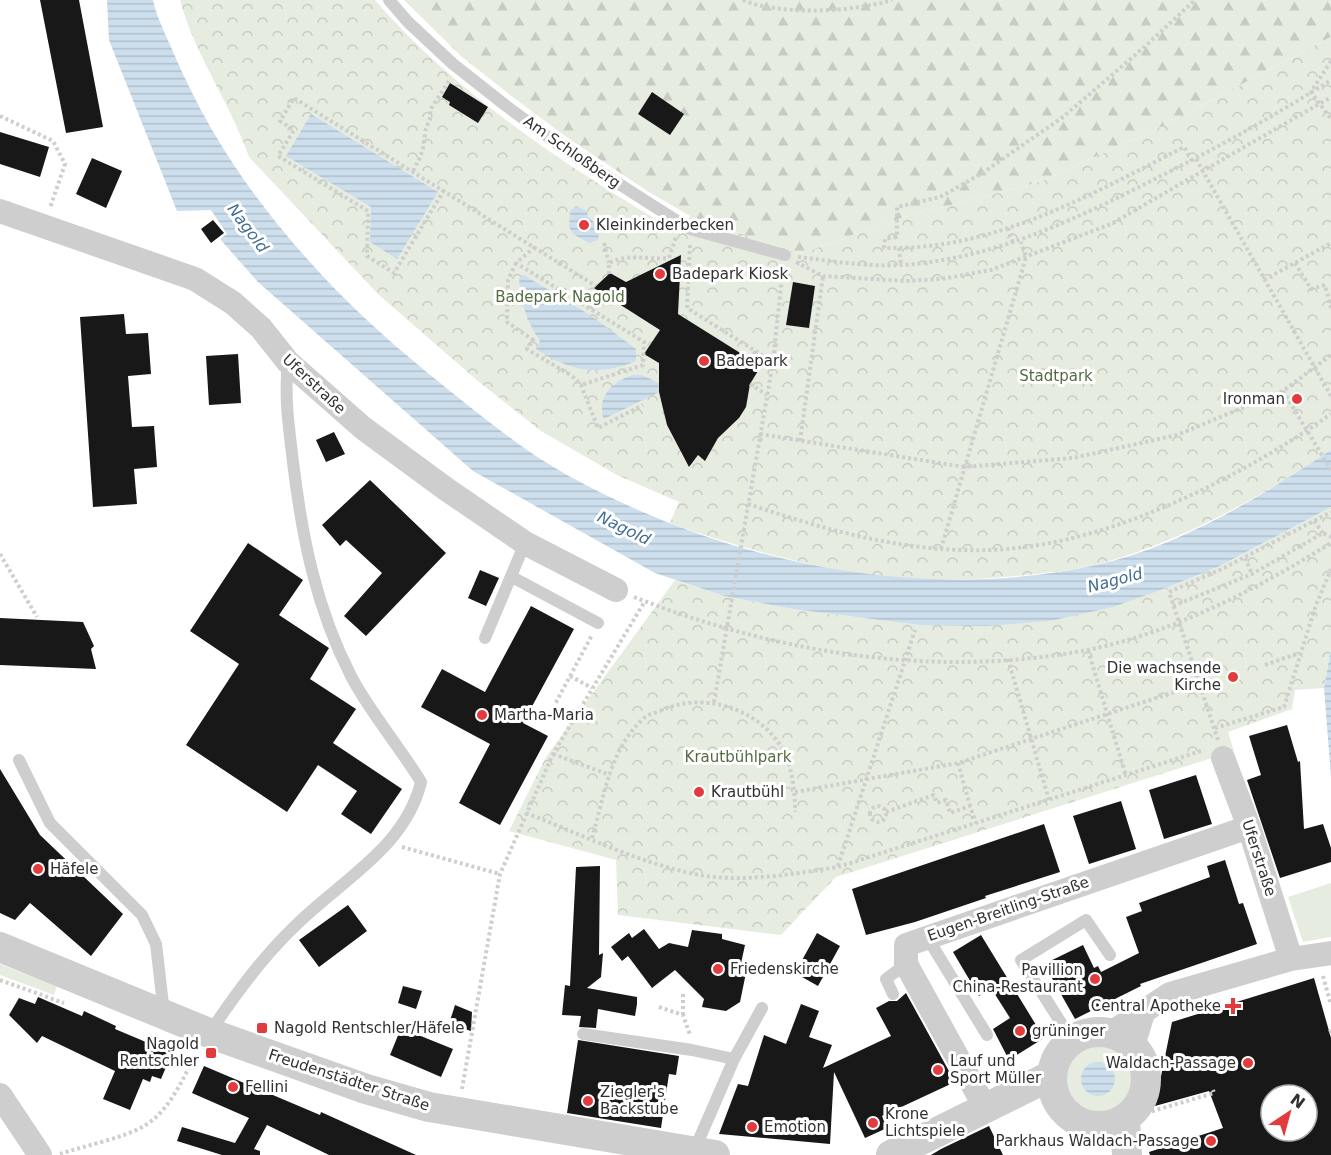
<svg xmlns="http://www.w3.org/2000/svg" width="1331" height="1155" viewBox="0 0 1331 1155" font-family="'DejaVu Sans',sans-serif">
  <defs>
    <pattern id="forest-firs" width="22" height="20" patternUnits="userSpaceOnUse" patternTransform="scale(1.5)"><rect width="22" height="20" fill="#e6ede0"/><path d="M5 1l3.5 6h-7zM16 11l3.5 6h-7z" fill="#c6ccc1"/></pattern>
    <pattern id="park-crowns" width="20" height="18" patternUnits="userSpaceOnUse" patternTransform="scale(1.5)"><rect width="20" height="18" fill="#e6ede0"/><path d="M2 6a3 3 0 1 1 6 0M12 15a3 3 0 1 1 6 0" fill="none" stroke="#c6ccc1"/></pattern>
    <pattern id="water-rules" width="6" height="5" patternUnits="userSpaceOnUse" patternTransform="scale(1.5)"><rect width="6" height="5" fill="#cddeec"/><path d="M0 2.5h6" fill="none" stroke="#b0bfcb"/></pattern>
  </defs>
  <rect width="100%" height="100%" fill="#fff"/>
  <path fill="#e6ede0" d="M1331,883v54l-28,5 -15,-45z
    M0,964l57,22 -3,9 -54,-20z
    M1065 1079a34 34 0 1 1 68 0a34 34 0 1 1-68 0Z"/>
  <path fill="url(#forest-firs)" d="M404,0h927v37l-166,88 -125,57 -139,36 -101,36 -110,-38 -41,-24 -77,-51 -58,-43 -52,-41z"/>
  <path fill="url(#park-crowns)" d="M180,0h195c84,97 196,169 306,234l9,-18 110,38 101,-36 139,-36 125,-57 166,-88v413c-72,48 -148,91 -232,114 -23,6 -48,8 -72,11 -51,5 -107,8 -159,0 -65,-10 -136,-29 -198,-52l9,-21 -62,-27 -76,-44 -62,-49 -101,-88 -129,-137c-19,-55 -54,-101 -69,-157z
    M1331,507v142l-7,39 -29,2 -3,19 -64,23 6,19 -398,126 -55,58 -163,-20 -2,-55 -107,-29 37,-74 129,-177 49,16 69,13 126,16 247,-37 54,-22z"/>
  <path fill="url(#water-rules)" d="M107,0h46c4,19 14,37 21,54 39,91 92,163 160,234 39,40 82,76 126,111 34,27 69,55 107,76 158,87 351,129 529,90 85,-19 164,-68 235,-115v57l-111,59 -54,22 -53,19 -63,14 -63,5 -68,-1 -126,-16 -69,-13 -69,-23 -182,-102 -215,-189 -38,-43 7,-5 -16,-24 -34,1 -68,-171z
    M311,114l127,78 -41,67 -27,-17 1,-35 -85,-51z
    M576,206l11,5 1,6 12,10 -2,13 -9,3 -16,-9 -4,-7 1,-16z
    M524,275l69,42 43,32v12c-39,16 -66,10 -100,-12l4,-8c-14,-20 -19,-39 -21,-63z
    M632,375h10l17,8v9l-55,27c-8,-21 8,-37 28,-44z
    M1331,649v128l-7,-89z
    M1081 1079a17 17 0 1 1 34 0a17 17 0 1 1-34 0Z"/>
  <path fill="#181818" fill-rule="evenodd" d="M40,0h39l24,127 -37,6z
    M450,83l38,24 -10,16 -29,-18 1,-3 -8,-5z
    M652,92l32,22 -14,21 -32,-21z
    M0,132l49,15 -9,30 -40,-13z
    M92,158l30,13 -16,37 -30,-14z
    M213,220l11,13 -13,10 -10,-14z
    M681,255l-3,59 83,52 -11,18 -4,23 -7,11 -21,20 -13,23 -7,-6 -9,12 -22,-42 -8,-33v-29l-15,-9 16,-24 -66,-42 16,-15 16,9z
    M793,282l22,4 -6,42 -23,-3z
    M124,314l2,20 22,-1 3,41 -23,2 4,51 22,-1 3,41 -23,2 3,35 -44,3 -13,-190z
    M238,354l3,49 -32,2 -3,-49z
    M334,432l11,22 -19,8 -10,-22z
    M370,480l76,73 -80,83 -22,-20 38,-43 -36,-33 -6,6 -18,-21z
    M248,543l55,37 -24,35 50,33 -19,31 46,30 -23,34 69,46 -31,45 -30,-20 16,-23 -39,-26 -31,47 -101,-67 53,-81 -49,-33z
    M480,570l19,8 -13,28 -18,-8z
    M531,606l43,23 -51,94 25,13 -48,89 -41,-22 31,-59 -69,-37 21,-38 43,23z
    M0,618l83,4 11,24 -3,3 5,20 -96,-4z
    M1287,725l11,37 2,-1 4,68 19,-5 8,24v14l-51,16 -33,-98 14,-5 -12,-39z
    M0,769l40,66 83,79 -32,42 -61,-53 -15,17 -15,-7z
    M1196,775l16,49 -48,15 -15,-49z
    M1121,801l15,48 -47,15 -16,-48z
    M1044,824l16,48 -75,24 1,2 -71,24 -49,13 -14,-46z
    M1225,860l14,44 4,-1 14,41 -117,40 1,2 -66,33 -31,-55 39,-19 11,23 4,-2 3,6 38,-19 -13,-36 16,-6 -3,-8 71,-26 -3,-11z
    M600,866l-1,89 4,-2 -2,24 -14,11 50,9v7l-2,12 -37,-7 -2,19 -17,-1 2,-11 -19,-1 3,-30 5,1 6,-119z
    M348,905l19,26 -48,36 -20,-27z
    M644,929l15,20 10,-6 19,4 4,-17 30,4v5l23,6 -5,23h7l-7,34 -14,9 -24,-4 2,-8 -29,-29 -23,18 -24,-32 -6,5 -11,-14 18,-14 3,5z
    M817,933l23,13 -22,40 -23,-13z
    M981,935l63,103 -35,22 -16,-31 17,-11 -19,-30 -12,8 -26,-44z
    M1314,978l17,60v117h-181l-1,-3 74,-24 -14,-37 -54,15 17,-84zM1271,1095h36v36h-36z
    M403,986l19,5 -6,18 -18,-6z
    M906,993l49,89 -73,34 5,12 -22,10 -31,-66 -4,72 -111,-10 19,-50 10,2 16,-51 22,9 15,-40 18,7 -10,26 23,8 -9,23 68,-32 -15,-28 13,-7h8z
    M38,997l44,19 2,-5 32,15 -1,3 57,24 -11,26 -9,-3 -2,6 -7,-3 -13,31 -27,-11 12,-28 -73,-35 -5,7 -28,-28 10,-17 16,6z
    M455,1005l17,7 -1,19 -22,-7z
    M401,1028l52,21 -12,28 -51,-22z
    M578,1040l101,16 -3,19 -7,-1 -8,54 -94,-15z
    M204,1066l116,49 1,-3 95,43h-87l-62,-30 -13,24 6,2v4h-38l-45,-14 5,-14 53,16 14,-25 -57,-25z
    M989,1126l14,29h-72l10,-6z"/>
  <g fill="none" stroke-linecap="round" stroke-linejoin="round">
    <path stroke="#cecece" stroke-width="4" stroke-dasharray="3 3" stroke-linecap="butt" d="M743,0c37,16 111,12 149,0
      M1331,61l-20,31 20,27
      M0,116l53,25 12,23 -15,44
      M1196,159l135,237
      M1192,161l-8,-14c-94,48 -191,104 -300,101l1,-9 12,-2v-30l43,-10 41,-23 82,-57 78,-67 54,-50
      M413,171c8,-15 11,-21 12,-38 1,-10 7,-10 5,-23l19,-29
      M444,190l-50,83 -27,-17 1,-45 -90,-55 16,-26 -14,-9 14,-23 302,188
      M1008,228l5,15
      M604,243l5,20
      M690,245l-3,63 86,54
      M535,247l-19,16 128,79 -1,23 -62,20
      M899,248l2,17
      M798,257c34,4 69,10 104,8 89,-6 168,-43 247,-83 62,-31 124,-65 182,-102
      M796,262l27,14 82,5 36,-2 50,-9 120,-46 220,-127
      M516,263l-8,17 -1,42 26,18 -6,9 45,27 9,9 17,43 45,-23
      M1295,263l16,26 14,-4 6,23
      M609,274v-11c21,-10 37,-3 60,-5l7,-21
      M1264,280l67,-37
      M591,309l10,-17
      M750,359l6,-8
      M750,384l17,11
      M1283,391l48,79
      M760,434l204,33 109,-9 104,-23 106,-44 48,-36
      M800,441l23,-165
      M748,504c84,28 169,52 258,45 109,-8 237,-73 325,-135
      M1314,521l9,12
      M941,549l85,-292 -5,-15
      M0,554l37,63
      M1245,558l7,16
      M634,597c142,56 302,82 453,53 86,-17 170,-61 244,-107
      M1173,606l79,-32 71,-41 8,4
      M1088,650l38,126
      M1008,659l41,141
      M1265,665l34,-12
      M570,676l22,12
      M714,702l59,-340 10,-94
      M553,708l39,-73
      M1215,728l69,-21 32,-102 15,-36
      M1218,740l-49,-148 53,-23 109,-57
      M553,754l57,21
      M958,763l12,43
      M795,792l163,-29 250,-82
      M870 814a8 8 0 1 1 16 0a8 8 0 1 1-16 0Z
      M886,812l48,-17 3,8 9,-3 4,13 20,-7 6,17
      M526,813c52,20 102,45 156,58 50,14 105,4 156,-4l366,-117
      M592,838c12,-41 18,-90 52,-120 5,-4 14,-6 21,-9 43,-18 99,2 120,45 8,18 10,39 10,58
      M402,847l98,27
      M838,866l77,-236
      M1323,976l8,29
      M0,980l64,23
      M683,994v21
      M659,1007l24,8 7,20
      M1329,1032l2,-1
      M462,1089l38,-215 53,-120 92,-153
      M1146,1113l68,-20 -1,-3
      M60,1154c23,-8 64,-16 84,-28 26,-15 39,-48 52,-72"/>
    <path stroke="#cecece" stroke-width="12" d="M389,0l19,22 45,42 52,41 58,43 78,50 49,31 95,26
      M512,577l86,46
      M485,638l40,-95
      M19,760l31,63 92,92 14,29 8,69
      M927,937l60,98
      M893,994l-7,-15 20,-15
      M210,1032c25,-37 51,-73 83,-104 45,-46 112,-79 128,-146 -21,-35 -52,-71 -70,-106 -35,-68 -49,-139 -58,-214 -4,-34 -9,-66 -5,-100
      M583,1034l109,16 42,9 -40,92
      M1072,1040l-51,-80 65,-40 24,35
      M734,1059l28,-51"/>
    <path stroke="#cecece" stroke-width="24" d="M0,211l195,68 38,24 28,25 27,34 75,66 83,61 79,54 91,47
      M1223,758l26,69 42,132
      M1111,1033l59,-39 121,-35 40,-6
      M1133,1046l10,-33
      M0,1095l40,60
      M986,1109l-80,-145v-19l343,-118"/>
    <path stroke="#cecece" stroke-width="30" d="M0,947l209,86 157,56 63,18 286,48
      M1052 1079a47 47 0 1 1 94 0a47 47 0 1 1-94 0Z
      M1125,1119l2,36
      M891,1155l161,-80"/>
  </g>
  <g fill="#e13b3d" stroke="#fff" stroke-width="2">
    <circle cx="584" cy="225" r="6"/>
    <circle cx="660" cy="274" r="6"/>
    <circle cx="704" cy="361" r="6"/>
    <circle cx="1297" cy="399" r="6"/>
    <circle cx="1233" cy="677" r="6"/>
    <circle cx="482" cy="715" r="6"/>
    <circle cx="699" cy="792" r="6"/>
    <circle cx="38" cy="869" r="6"/>
    <circle cx="718" cy="969" r="6"/>
    <circle cx="1095" cy="979" r="6"/>
    <path d="M1230 997h6v6h6v6h-6v6h-6v-6h-6v-6h6z"/>
    <rect x="256" y="1022" width="12" height="12" rx="3"/>
    <circle cx="1020" cy="1031" r="6"/>
    <rect x="205" y="1047" width="12" height="12" rx="3"/>
    <circle cx="1248" cy="1063" r="6"/>
    <circle cx="938" cy="1070" r="6"/>
    <circle cx="233" cy="1087" r="6"/>
    <circle cx="588" cy="1101" r="6"/>
    <circle cx="873" cy="1123" r="6"/>
    <circle cx="752" cy="1127" r="6"/>
    <circle cx="1211" cy="1141" r="6"/>
  </g>
  <g text-anchor="middle" dominant-baseline="central" stroke-width="6" stroke-linejoin="round" paint-order="stroke">
    <g font-size="15" fill="#313131" stroke="#fff">
      <text transform="translate(572 152) rotate(35)">Am Schloßberg</text>
      <text transform="translate(314 384) rotate(43)">Uferstraße</text>
      <text transform="translate(1259 858) rotate(72)">Uferstraße</text>
      <text transform="translate(1008 909) rotate(-19)">Eugen-Breitling-Straße</text>
      <text transform="translate(349 1080) rotate(18)">Freudenstädter Straße</text>
    </g>
    <g font-size="15" fill="#313131" stroke="#fff" text-anchor="start">
      <text x="596" y="225">Kleinkinderbecken</text>
      <text x="672" y="274">Badepark Kiosk</text>
      <text x="716" y="361">Badepark</text>
      <text x="1285" y="399" text-anchor="end">Ironman</text>
      <text x="1221" y="668" text-anchor="end">Die wachsende<tspan x="1221" dy="17">Kirche</tspan></text>
      <text x="494" y="715">Martha-Maria</text>
      <text x="711" y="792">Krautbühl</text>
      <text x="50" y="869">Häfele</text>
      <text x="730" y="969">Friedenskirche</text>
      <text x="1083" y="970" text-anchor="end">Pavillion<tspan x="1083" dy="17">China-Restaurant</tspan></text>
      <text x="1221" y="1006" text-anchor="end">Central Apotheke</text>
      <text x="274" y="1028">Nagold Rentschler/Häfele</text>
      <text x="1032" y="1031">grüninger</text>
      <text x="199" y="1044" text-anchor="end">Nagold<tspan x="199" dy="17">Rentschler</tspan></text>
      <text x="950" y="1061">Lauf und<tspan x="950" dy="17">Sport Müller</tspan></text>
      <text x="1236" y="1063" text-anchor="end">Waldach-Passage</text>
      <text x="245" y="1087">Fellini</text>
      <text x="600" y="1092">Ziegler's<tspan x="600" dy="17">Backstube</tspan></text>
      <text x="885" y="1114">Krone<tspan x="885" dy="17">Lichtspiele</tspan></text>
      <text x="764" y="1127">Emotion</text>
      <text x="1199" y="1141" text-anchor="end">Parkhaus Waldach-Passage</text>
    </g>
    <g font-size="15" fill="#526c3f" stroke="#fff">
      <text x="560" y="297">Badepark Nagold</text>
      <text x="1056" y="376">Stadtpark</text>
      <text x="738" y="757">Krautbühlpark</text>
    </g>
    <g font-size="16" font-style="italic" fill="#406d92" stroke="#fff">
      <text transform="translate(248 228) rotate(53)">Nagold</text>
      <text transform="translate(624 528) rotate(26)">Nagold</text>
      <text transform="translate(1115 580) rotate(-15)">Nagold</text>
    </g>
  </g>
  <g transform="translate(1289 1113) rotate(36)"><circle r="28" fill="#ffffff" stroke="#adadad" stroke-width="1.5"/>
  <path d="M0-4.5L10 22L0 15L-10 22Z" fill="#e13b3d"/>
  <text y="-9" font-size="16" font-weight="bold" text-anchor="middle" fill="#313131">N</text>
  </g>
</svg>
